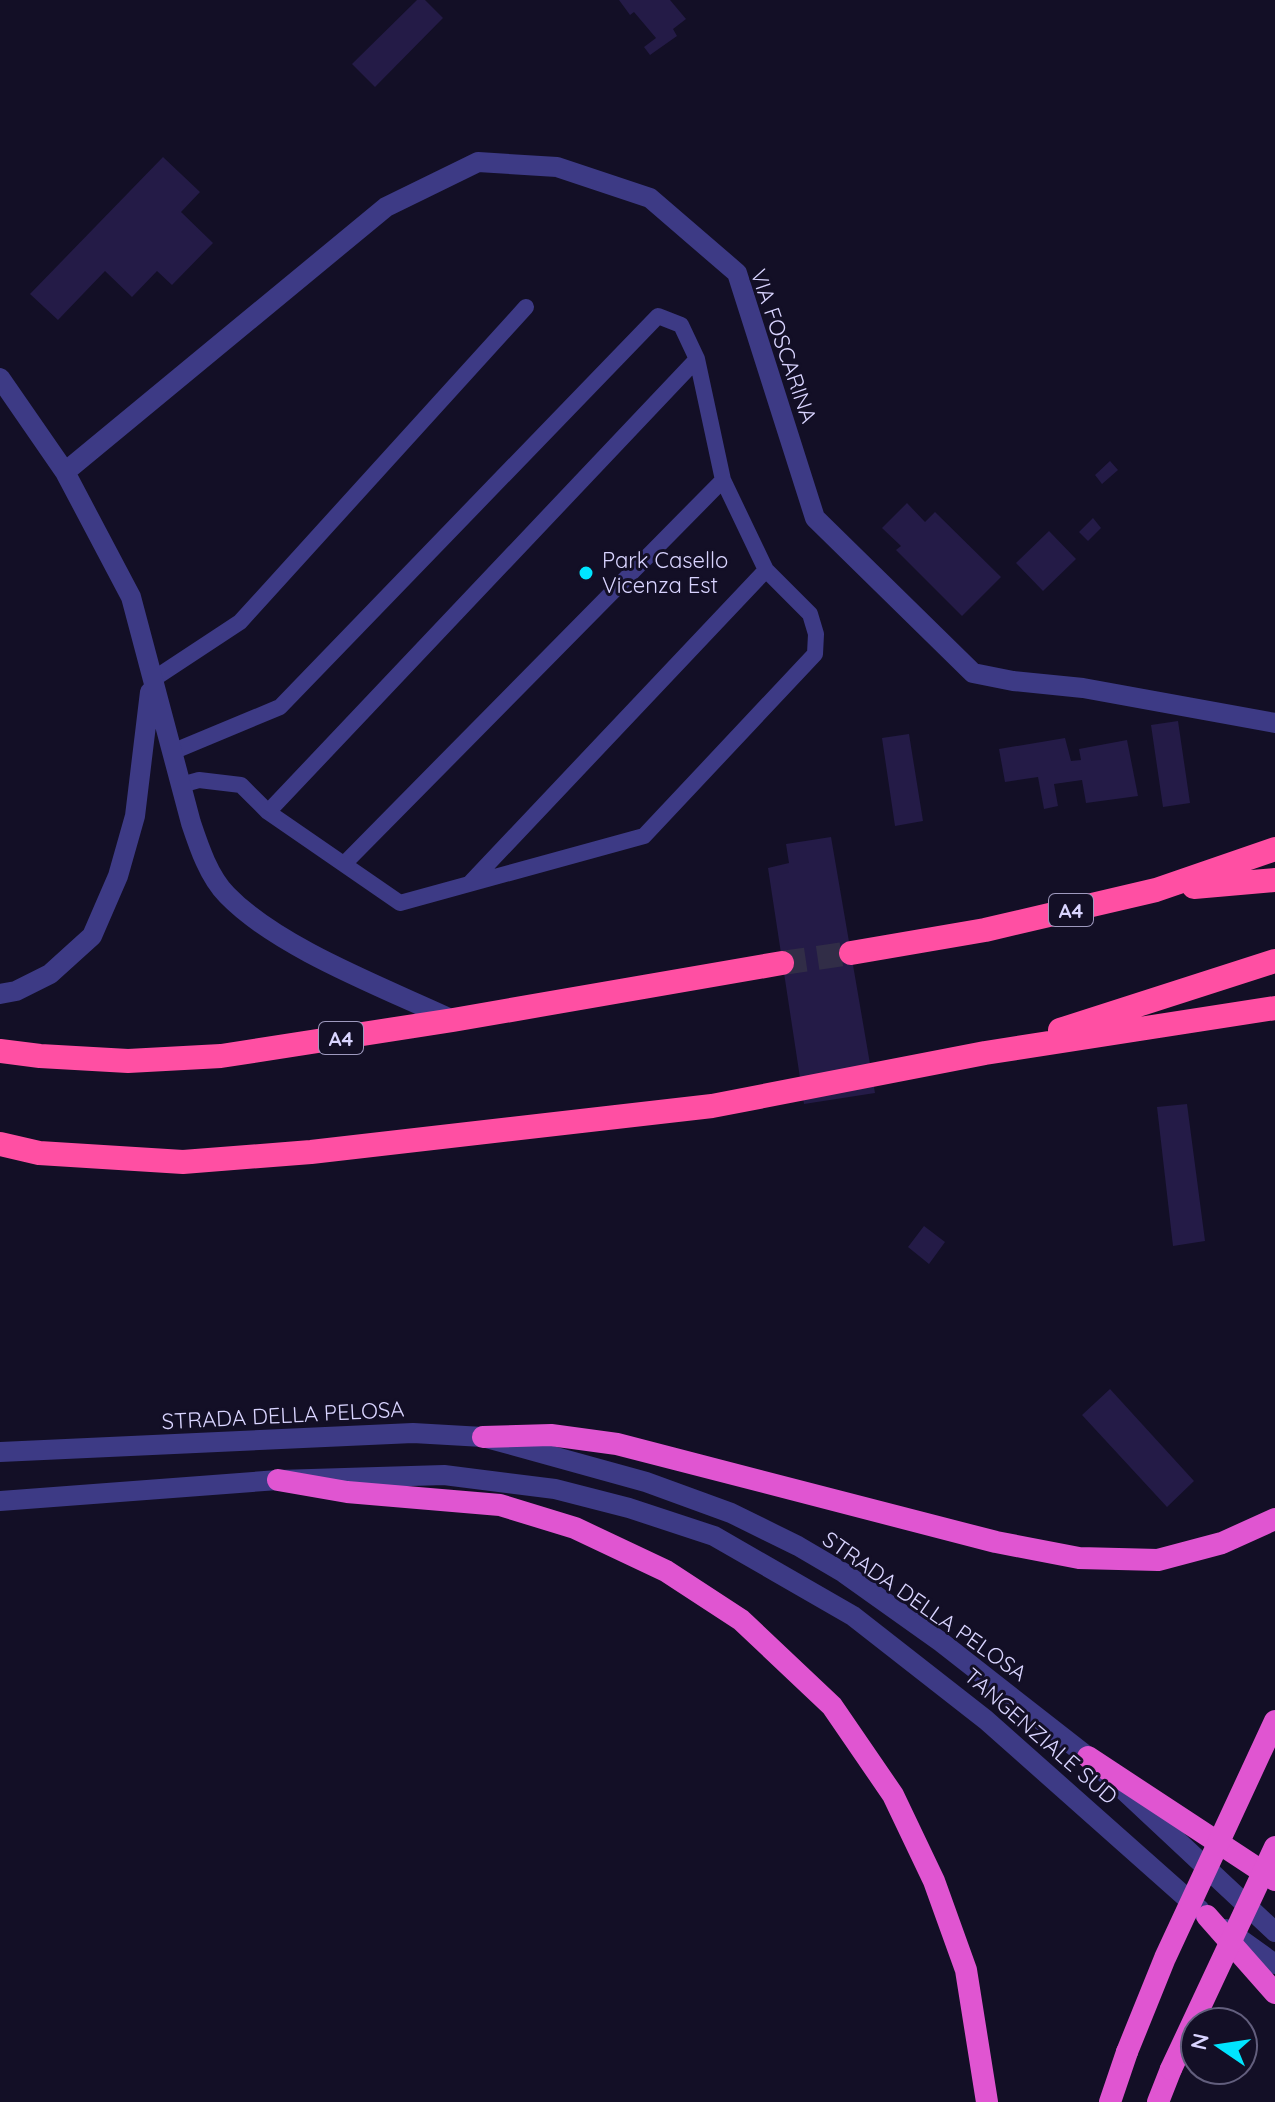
<svg xmlns="http://www.w3.org/2000/svg" width="1275" height="2102" viewBox="0 0 1275 2102" font-family="Quicksand,sans-serif">
  <rect width="100%" height="100%" fill="#130f26"/>
  <path fill="#241b47" d="M417,0h8l18,18 -68,69 -23,-23z
    M619,0h51l16,19 -13,10 4,7 -27,19 -6,-8 12,-9 -22,-26 -4,3z
    M163,157l37,35 -19,20 32,31 -41,42 -15,-14 -25,26 -27,-26 -47,49 -28,-26z
    M1110,461l8,9 -16,14 -7,-9z
    M907,503l18,19 10,-10 66,65 -39,39 -66,-66 5,-4 -19,-18z
    M1093,518l8,10 -13,13 -9,-9z
    M1049,531l27,28 -33,32 -27,-28z
    M1178,721l12,82 -27,4 -12,-82z
    M909,734l14,87 -28,5 -13,-88z
    M1065,738l6,23 10,-1 -2,-11 48,-9 11,56 -52,7 -4,-23 -28,4 4,22 -14,3 -6,-32 -33,5 -6,-33z
    M831,837l44,256 -71,11 -36,-236 21,-5 -3,-19z
    M1187,1104l18,137 -32,5 -16,-139z
    M924,1226l21,16 -16,22 -21,-17z
    M1110,1389l84,92 -27,26 -85,-92z"/>
  <g fill="none" stroke-linecap="round" stroke-linejoin="round">
    <path stroke="#312d47" stroke-width="24" stroke-dasharray="24 12" stroke-linecap="butt" d="M782,963l69,-10"/>
    <path stroke="#3d3a85" stroke-width="16" d="M152,680l88,-58 286,-315
      M172,752l108,-45 378,-391 23,9 16,34 26,121 43,90 44,44 6,20 -1,20 -171,182 -244,67 -132,-91 -27,-27 -42,-5 -18,5
      M268,812l429,-453
      M344,864l379,-384
      M470,883l296,-313"/>
    <path stroke="#3d3a85" stroke-width="20" d="M0,378l65,94 66,125 60,226c8,24 18,54 36,72 51,53 158,93 226,125
      M65,472l321,-265 92,-45 79,5 93,31 87,75 78,245 158,155 40,8 70,7 192,35
      M0,994l16,-3 34,-17 42,-38 26,-60 17,-60 15,-124"/>
    <path stroke="#3d3a85" stroke-width="20" d="M0,1452l413,-19 70,4 163,45 85,31 67,33 46,27 97,69 147,115 187,175
      M0,1501l278,-21 166,-5 111,14 74,19 85,28 139,80 133,104 214,190
      M1226,1929l49,35"/>
    <path stroke="#e055d1" stroke-width="22" d="M483,1437l68,-2 66,9 379,98 83,16 79,2 64,-17 53,-24
      M278,1480l69,12 153,13 75,23 91,43 75,49 91,86 61,89 41,86 32,89 21,132
      M1088,1757l187,123
      M1207,1916l68,77
      M1110,2102l17,-50
      M1158,2102l13,-33"/>
    <path stroke="#ff4fa3" stroke-width="24" d="M1194,887l81,-7
      M851,953l134,-23 171,-40 119,-41
      M1060,1030l215,-69
      M0,1051l40,5 88,5 93,-5 232,-36 329,-57
      M0,1144l39,9 144,9 128,-10 401,-46 273,-53 290,-45"/>
    <path stroke="#e055d1" stroke-width="22" d="M1127,2052l38,-94 110,-237
      M1171,2069l104,-222"/>
  </g>
  <circle fill="#00e5ff" stroke="#130f26" stroke-width="3" cx="586" cy="573" r="8"/>
  <g text-anchor="middle" dominant-baseline="central" stroke-width="6" stroke-linejoin="round" paint-order="stroke">
    <g fill="#130f26" stroke="#9e99be" stroke-width="2">
      <rect x="1049" y="894" width="44" height="32" rx="6"/>
      <rect x="319" y="1022" width="44" height="32" rx="6"/>
    </g>
    <g font-size="20" font-weight="bold" fill="#d9d4ff">
      <text x="1071" y="910">A4</text>
      <text x="341" y="1038">A4</text>
    </g>
    <g font-size="22" fill="#d9d4ff" stroke="#130f26">
      <text transform="translate(784 346) rotate(71)">VIA FOSCARINA</text>
      <text transform="translate(283 1415) rotate(-3)">STRADA DELLA PELOSA</text>
      <text transform="translate(925 1606) rotate(35)">STRADA DELLA PELOSA</text>
      <text transform="translate(1041 1736) rotate(41)">TANGENZIALE SUD</text>
    </g>
    <g font-size="22" fill="#d9d4ff" stroke="#130f26" text-anchor="start">
      <text x="602" y="560">Park Casello<tspan x="602" dy="25">Vicenza Est</tspan></text>
    </g>
  </g>
  <g transform="translate(1219 2046) rotate(283)"><circle r="38" fill="#130f26" stroke="#625e7d" stroke-width="2"/>
  <path d="M0-6L14 30L0 20L-14 30Z" fill="#00e5ff"/>
  <text y="-12" font-size="22" font-weight="bold" text-anchor="middle" fill="#d9d4ff">N</text>
  </g>
</svg>
